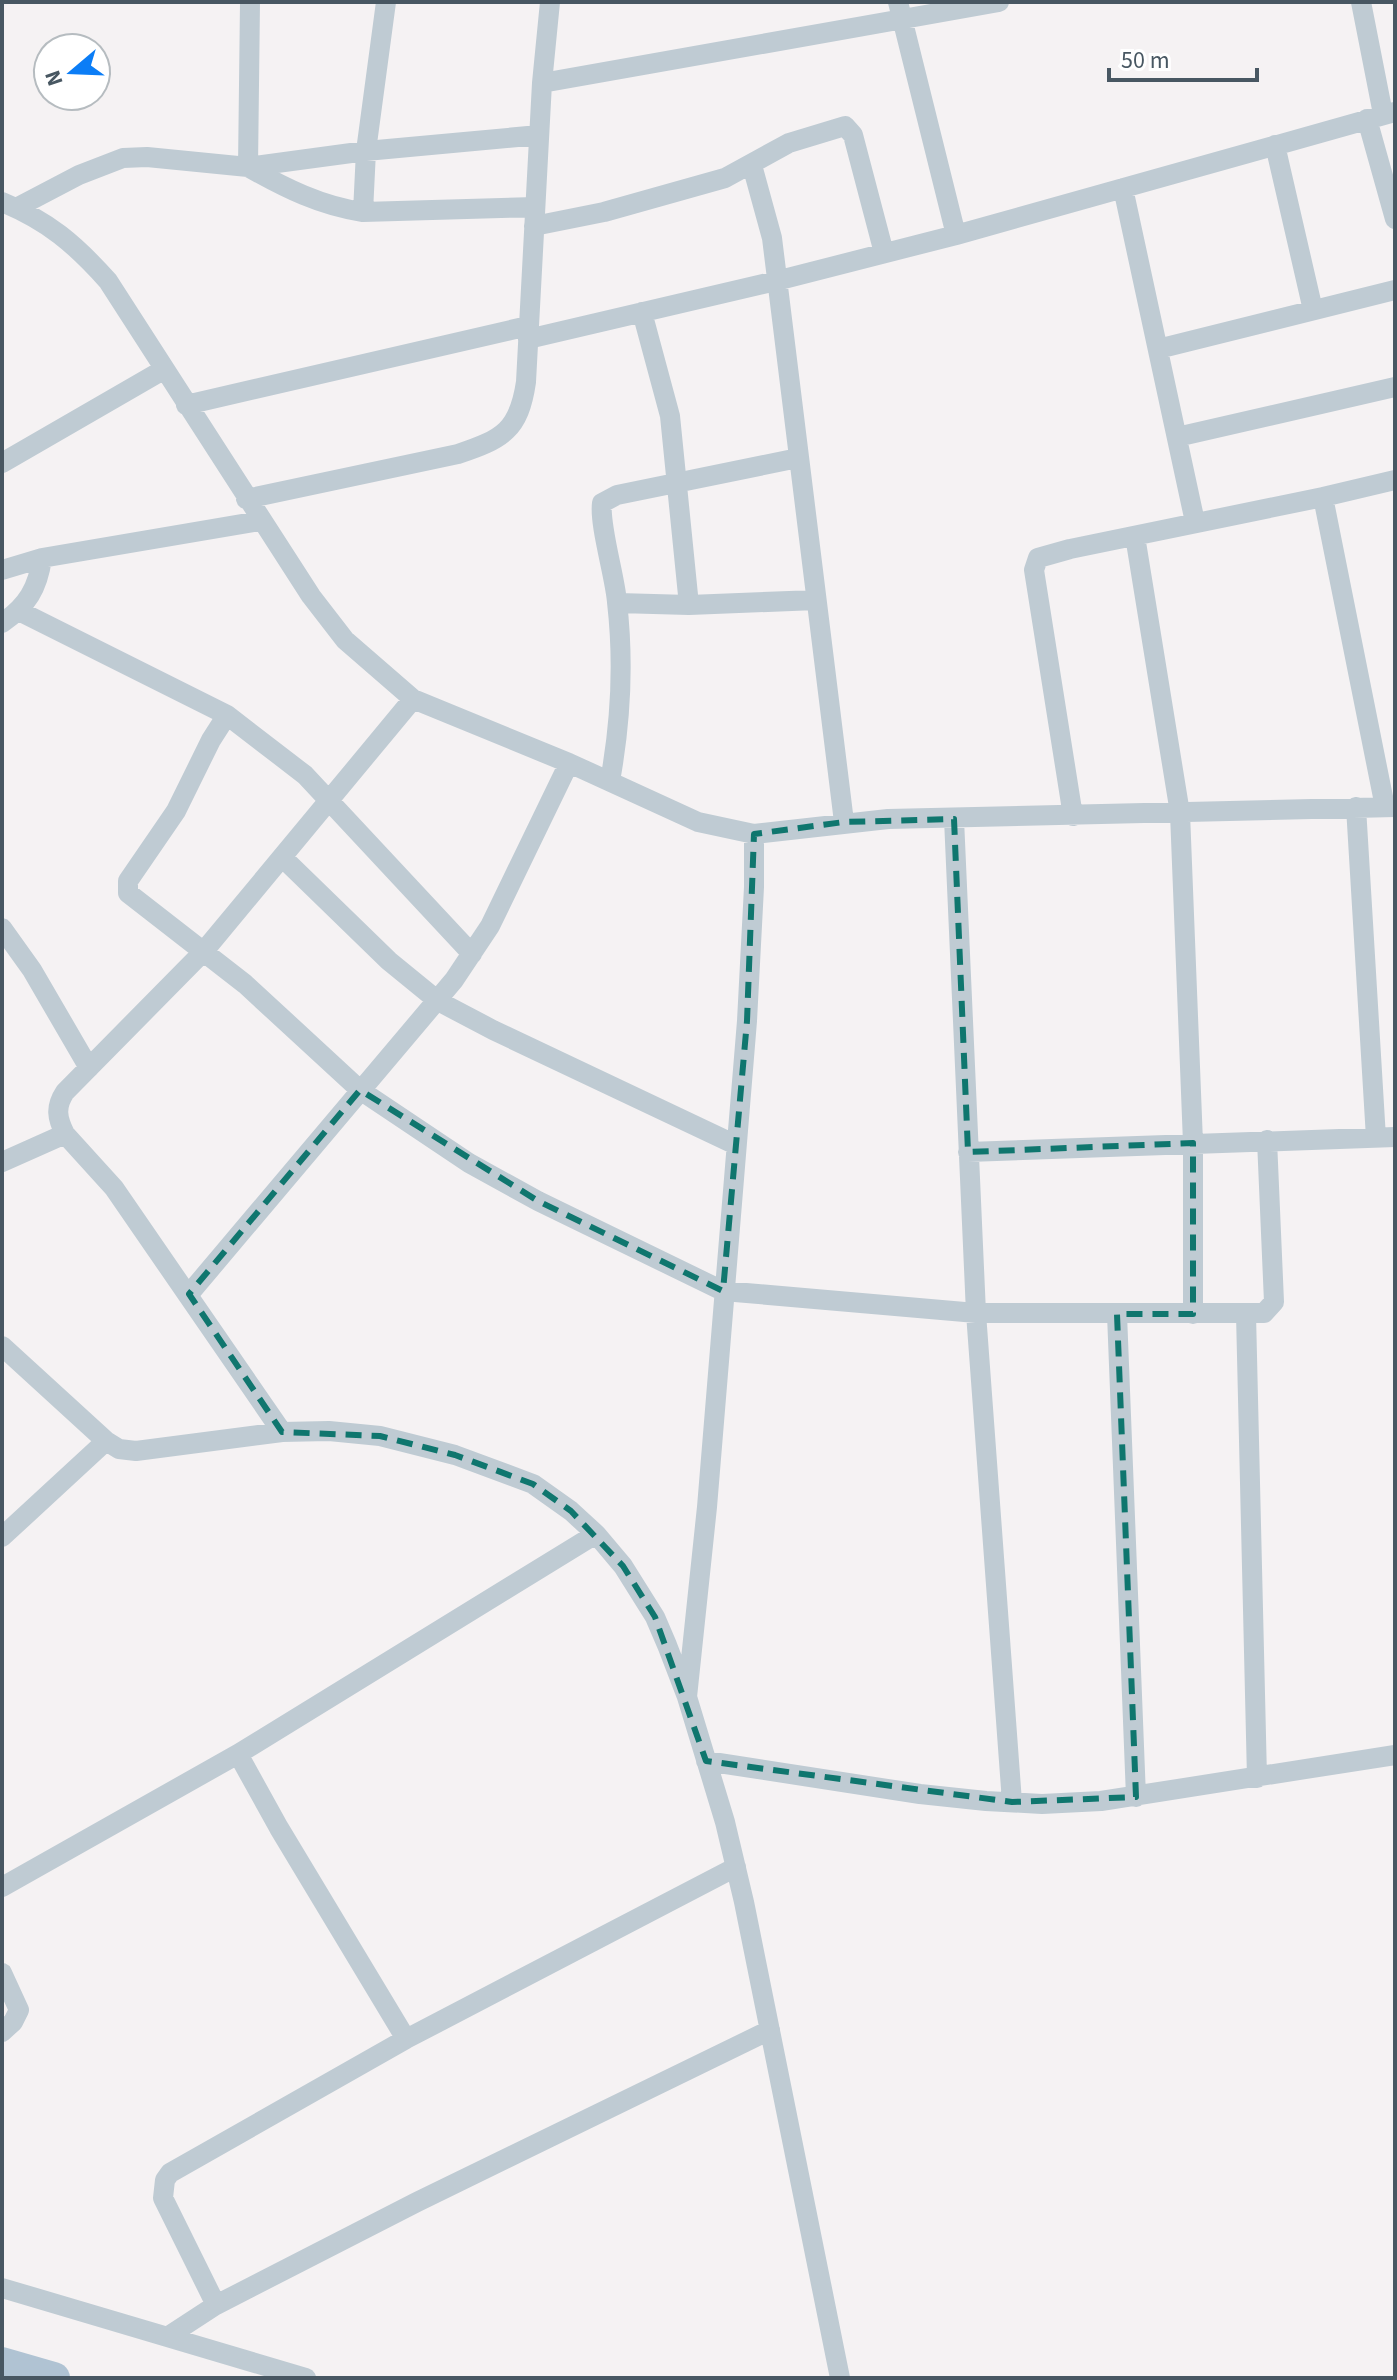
<svg xmlns="http://www.w3.org/2000/svg" width="1397" height="2380" viewBox="0 0 1397 2380" font-family="'Source Sans 3',sans-serif">
  <rect width="100%" height="100%" fill="#f5f2f3"/>
  <g fill="none" stroke-linecap="round" stroke-linejoin="round">
    <path stroke="#bfcbd3" stroke-width="20" d="M250,2l-2,165c37,21 73,39 115,45l172,-5
      M898,2l58,233
      M1361,2l22,112
      M542,83l457,-81
      M1367,119l28,100
      M1275,145l38,165
      M752,165l20,73 72,584
      M1123,188l72,334
      M2,202c46,19 73,42 106,79l203,315 34,44 68,59 156,64 129,59 56,12v53l-7,134 -40,486 -20,190
      M16,208l63,-33 44,-17 24,-1 101,10 118,-16 173,-16
      M363,212l3,-61 20,-149
      M534,226l70,-14 121,-34 64,-35 56,-17 8,9 31,118
      M528,339l248,-58 180,-46 439,-123
      M1158,349l237,-59
      M186,405l342,-79
      M1177,437l218,-50
      M2,463l161,-93
      M246,499l212,-45c45,-15 61,-24 68,-72l16,-299 8,-81
      M1135,536l45,277 13,330v171
      M2,570l40,-12 218,-37
      M618,603l71,2 -19,-189 -28,-104
      M689,605l127,-5
      M19,611l208,104 78,60 167,179
      M2,623c25,-17 36,-35 40,-65
      M227,715l-16,25 -35,71 -48,70v12l117,91 115,106 109,73 69,38 185,90 253,22h288l10,-11 -7,-162
      M610,781c11,-60 14,-118 7,-179 -2,-26 -18,-77 -15,-99l15,-8 181,-37
      M1356,807l20,331
      M1385,807l-62,-310 72,-17
      M1073,816l-39,-246 4,-12 32,-9 253,-52
      M954,819l22,494 36,489
      M754,834l134,-15 507,-12
      M282,857l107,104 49,40 55,29 243,115
      M2,928l30,42 57,98
      M65,1134c-8,-16 -10,-27 0,-42l139,-141 209,-252
      M968,1152l427,-15
      M2,1162l63,-28 49,54 168,244
      M189,1294l265,-314 36,-54 79,-163
      M1117,1314l19,483
      M1246,1314l11,464
      M2,1346l104,95 13,8 17,2 146,-19 47,-1 51,5 75,19 78,29 38,27 25,23 27,32 32,51 12,28 20,52 38,125 19,80 96,476
      M2,1537l104,-96
      M706,1761l214,33 66,7 56,3 59,-3 294,-46
      M2,1887l236,-133
      M2,1973l17,37 -6,12 -11,10
      M406,2039l-127,-211 -41,-74 358,-220
      M2,2288l304,90
      M216,2305l201,-103 353,-172
      M167,2337l49,-32 -53,-107 2,-18 5,-7 236,-134 330,-172"/>
    <path stroke="#b0c3d3" stroke-width="32" d="M2,2363l52,15"/>
  </g>
  <path fill="none" stroke="#0f766e" stroke-width="6" stroke-dasharray="16 10" stroke-linejoin="round" d="M954,819l14,333 225,-9v171h-76l19,483 -124,5 -306,-41 -51,-144 -32,-51 -52,-55 -38,-27 -78,-29 -75,-19 -98,-4 -93,-138 171,-204 178,111 185,90 24,-270 7,-187 90,-12z"/>
  <rect width="1397" height="2380" fill="none" stroke="#485762" stroke-width="8"/>
  <g transform="translate(72 72) rotate(251)"><circle r="38" fill="#ffffff" stroke="#b6bcc0" stroke-width="2"/>
  <path d="M0-6L14 30L0 20L-14 30Z" fill="#0b7df6"/>
  <text y="-12" font-size="22" font-weight="bold" text-anchor="middle" fill="#485762">N</text>
  </g>
  <path d="M1109 68v12h148v-12" fill="none" stroke="#485762" stroke-width="4"/>
  <text x="1121" y="68" font-size="24" fill="#485762" stroke="#ffffff" stroke-width="6" paint-order="stroke">50 m</text>
</svg>
